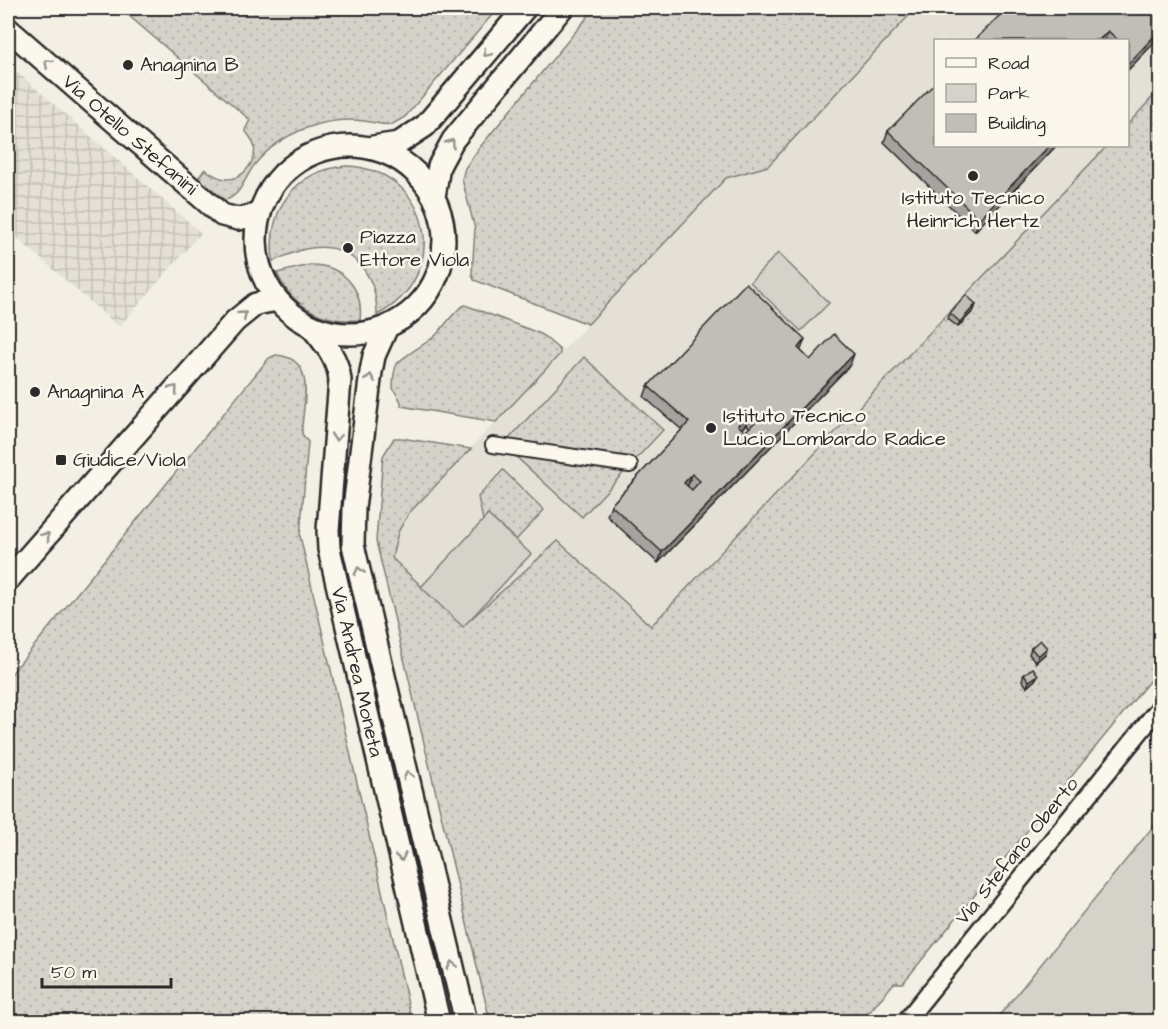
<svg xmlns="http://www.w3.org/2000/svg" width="1168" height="1029" viewBox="0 0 1168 1029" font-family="'Architects Daughter',sans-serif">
  <defs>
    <pattern id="industrial-grid" width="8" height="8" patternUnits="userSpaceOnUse" patternTransform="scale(1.5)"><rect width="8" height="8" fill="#e4e0d6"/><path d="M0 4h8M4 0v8" fill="none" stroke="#c4c0b8"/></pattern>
    <pattern id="grass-dots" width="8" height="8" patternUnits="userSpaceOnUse" patternTransform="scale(1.5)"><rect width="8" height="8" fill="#d5d2c9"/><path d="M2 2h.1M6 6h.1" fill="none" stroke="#b7b4ad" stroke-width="1.8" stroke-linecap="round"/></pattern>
  </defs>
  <rect width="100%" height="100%" fill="#f3efe4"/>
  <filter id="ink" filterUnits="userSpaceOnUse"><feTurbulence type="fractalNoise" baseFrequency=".0167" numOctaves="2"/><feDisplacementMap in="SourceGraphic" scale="12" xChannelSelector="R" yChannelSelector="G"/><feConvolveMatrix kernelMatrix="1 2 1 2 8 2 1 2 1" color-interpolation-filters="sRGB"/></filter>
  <g filter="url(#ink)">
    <path fill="#e4e0d6" d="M916,8h244v81l-32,35v-84h-192v106h171l-456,481 -93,-85 -95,85 -71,-69 6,-26 11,-19 318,-335 41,-12z"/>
    <path fill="url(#industrial-grid)" d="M16,71l185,162 -82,94 -111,-97v-150z"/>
    <path fill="url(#grass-dots)" stroke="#807e7a" stroke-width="1.5" d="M120,8h378l-93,109 -14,8c-9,0 -18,-3 -27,-4 -39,-5 -82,11 -108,42 -10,11 -15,34 -31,37l-27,-22 7,-9c7,5 12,9 21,10 18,1 33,-20 27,-37 -2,-4 -6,-9 -8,-12l5,-10z
      M595,8h321l-148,158 -42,12 -138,146 -114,-44 -2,-6 3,-45 -13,-50 3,-11 15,-21z
      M1160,89v579l-257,315h-9l-32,38h-372l-114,-480 7,-85 11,-18h7l70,11 -62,64 -11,19 -6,26 71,68 95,-85 93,85 456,-480h21v-22z
      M347,166c86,4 106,110 30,149 0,-42 -27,-76 -72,-66 -11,3 -22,8 -32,12 -6,-51 21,-91 74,-95z
      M309,265c32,-1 55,22 51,55 -36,3 -68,-13 -83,-47z
      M465,305l76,29 19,16v4l-64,68 -95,-16v-4l-8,-14c0,-8 1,-18 4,-24 6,-8 29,-20 39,-29 8,-8 20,-27 29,-30z
      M276,355c40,3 28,44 26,72v7l6,8 -8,94 112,485h-404v-343l261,-320z
      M584,357l79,73 -29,31 -129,-18z
      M513,454l114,15 -45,48z
      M503,470l41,40 -28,30 -28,-25 -5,5 -5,-23z"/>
    <path fill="#d5d2c9" stroke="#807e7a" stroke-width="1.5" d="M778,253l51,50 -28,28 -51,-49z
      M488,515l43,39 -68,73 -42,-40z
      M1160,818v203h-165z"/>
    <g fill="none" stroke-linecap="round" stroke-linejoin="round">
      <defs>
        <path id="pedestrian" d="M493,445l137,20"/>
        <path id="minor" d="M905,1022l255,-315"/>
        <path id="tertiary" d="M8,29l214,186 16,4 22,-5
          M256 240a94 94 0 1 1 188 0a94 94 0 1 1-188 0Z
          M373,147l26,-4 26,-17 100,-118
          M434,197l5,-31 14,-26 109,-132
          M310,325c14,17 28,33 30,55l-12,150 1,19 110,473
          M387,327l-13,29 -3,16 -17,136 -1,37 113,477
          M8,580l227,-259 21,-17 21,-4"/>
      </defs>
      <use href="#pedestrian" stroke="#2b2b2b" stroke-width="18"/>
      <use href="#minor" stroke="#2b2b2b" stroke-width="21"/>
      <use href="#tertiary" stroke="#2b2b2b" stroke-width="26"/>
      <use href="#pedestrian" stroke="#fbf7ec" stroke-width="14"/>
      <use href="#minor" stroke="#fbf7ec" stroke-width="16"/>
      <use href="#tertiary" stroke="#fbf7ec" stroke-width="21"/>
    </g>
    <path fill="#a5a39d" stroke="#2b2b2b" stroke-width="1.5" fill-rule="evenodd" d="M1161,8v28l-33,34v-30h-153z
      M888,131l48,15h120l-81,85 -91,-89z
      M976,304l-2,6 -16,17 -10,-8 2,-6z
      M801,351l9,9 40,5 -192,198 -51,-47 4,-11 71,-75 -38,-33 4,-11zM746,424l4,4 -5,4 -3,-3z
      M1031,648l14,6 -9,8 -7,-8z
      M1024,674l14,1 -3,5 -8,7 -5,-7z"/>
    <path fill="#86857f" stroke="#2b2b2b" stroke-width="1.5" d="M1161,29v7l-33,34v-6z
      M1108,31l-3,9h-6z
      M1049,146h7l-81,85 4,-12z
      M976,304l-2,6 -16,17 2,-5z
      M805,339l-4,11 -7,9 4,-11z
      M854,354l-4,11 -192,198 4,-11z
      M750,413l-4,11 -12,13 4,-12z
      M692,474l-4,11 -8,9 4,-11z
      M1047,648l-2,6 -9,8 2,-6z
      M1038,675l-3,5 -8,7 2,-6z"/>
    <path fill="#c0beb6" stroke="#2b2b2b" stroke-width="1.5" fill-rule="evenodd" d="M1007,8h154v21l-33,35v-24h-12l1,-1 -9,-8 -9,9h-124z
      M936,82v64h113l-70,73 -91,-88z
      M746,283l59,56 -7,9 12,12 24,-26 20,20 -192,198 -51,-47 78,-83 -41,-36zM750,413l7,7 -12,12 -7,-7zM692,474l8,7 -8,9 -8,-7z
      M966,295l10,9 -16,18 -10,-9z
      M8,435l5,5 -5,7z
      M1040,640l7,8 -9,8 -7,-8z
      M1033,668l5,7 -9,6 -5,-7z"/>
    <defs><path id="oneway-chevron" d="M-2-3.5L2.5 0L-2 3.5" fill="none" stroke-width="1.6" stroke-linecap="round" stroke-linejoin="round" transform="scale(1.5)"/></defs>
    <g stroke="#93918c">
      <use href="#oneway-chevron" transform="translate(487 53) rotate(130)"/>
      <use href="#oneway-chevron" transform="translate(48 63) rotate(-139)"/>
      <use href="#oneway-chevron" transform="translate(451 143) rotate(-55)"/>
      <use href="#oneway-chevron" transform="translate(243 315) rotate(-41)"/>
      <use href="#oneway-chevron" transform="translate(370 378) rotate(-81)"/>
      <use href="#oneway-chevron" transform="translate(174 389) rotate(-50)"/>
      <use href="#oneway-chevron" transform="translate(336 437) rotate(95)"/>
      <use href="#oneway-chevron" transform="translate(46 536) rotate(-49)"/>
      <use href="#oneway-chevron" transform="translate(359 571) rotate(-103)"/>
      <use href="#oneway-chevron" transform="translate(408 775) rotate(-103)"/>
      <use href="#oneway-chevron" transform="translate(401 857) rotate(77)"/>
      <use href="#oneway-chevron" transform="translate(452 965) rotate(-103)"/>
    </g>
  </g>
  <g fill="#2b2b2b" stroke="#fbf7ec" stroke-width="2">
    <circle cx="128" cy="65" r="6"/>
    <circle cx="973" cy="176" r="6"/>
    <circle cx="348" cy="248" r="6"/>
    <circle cx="35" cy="392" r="6"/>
    <circle cx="711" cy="428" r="6"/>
    <rect x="55" y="454" width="12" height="12" rx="3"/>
  </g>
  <g text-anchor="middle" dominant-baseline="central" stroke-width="5" stroke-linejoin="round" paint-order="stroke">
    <g font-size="20" fill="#2b2b2b" stroke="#fbf7ec" text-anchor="start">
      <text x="140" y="65">Anagnina B</text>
      <text x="973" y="198" text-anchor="middle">Istituto Tecnico<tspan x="973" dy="23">Heinrich Hertz</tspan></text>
      <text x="360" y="237">Piazza<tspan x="360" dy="23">Ettore Viola</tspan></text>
      <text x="47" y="392">Anagnina A</text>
      <text x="723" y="416">Istituto Tecnico<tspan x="723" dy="23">Lucio Lombardo Radice</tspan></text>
      <text x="73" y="460">Giudice/Viola</text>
    </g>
    <g font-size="20" fill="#2b2b2b" stroke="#fbf7ec">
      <text transform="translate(130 135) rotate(41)">Via Otello Stefanini</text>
      <text transform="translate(357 672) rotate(77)">Via Andrea Moneta</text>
      <text transform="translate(1017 851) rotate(-51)">Via Stefano Oberto</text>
    </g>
  </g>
  <rect width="1168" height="1029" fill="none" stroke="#fbf7ec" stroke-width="30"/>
  <rect x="15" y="15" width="1138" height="999" fill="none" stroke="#2b2b2b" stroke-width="2" filter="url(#ink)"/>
  <rect x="934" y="39" width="195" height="108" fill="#fbf7ec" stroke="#a8a59f" stroke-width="1.5"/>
  <rect x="946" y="58" width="30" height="9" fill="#fbf7ec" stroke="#a8a59f" stroke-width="1.5"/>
  <text x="988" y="69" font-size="18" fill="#2b2b2b">Road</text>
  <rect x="946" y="84" width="30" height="18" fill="#d5d2c9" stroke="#a8a59f" stroke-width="1.5"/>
  <text x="988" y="99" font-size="18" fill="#2b2b2b">Park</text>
  <rect x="946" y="114" width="30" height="18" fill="#c0beb6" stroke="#a8a59f" stroke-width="1.5"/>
  <text x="988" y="129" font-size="18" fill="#2b2b2b">Building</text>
  <path d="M42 978v9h129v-9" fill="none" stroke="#2b2b2b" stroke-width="3"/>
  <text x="51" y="978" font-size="18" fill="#2b2b2b" stroke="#fbf7ec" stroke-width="4.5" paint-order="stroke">50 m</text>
</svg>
